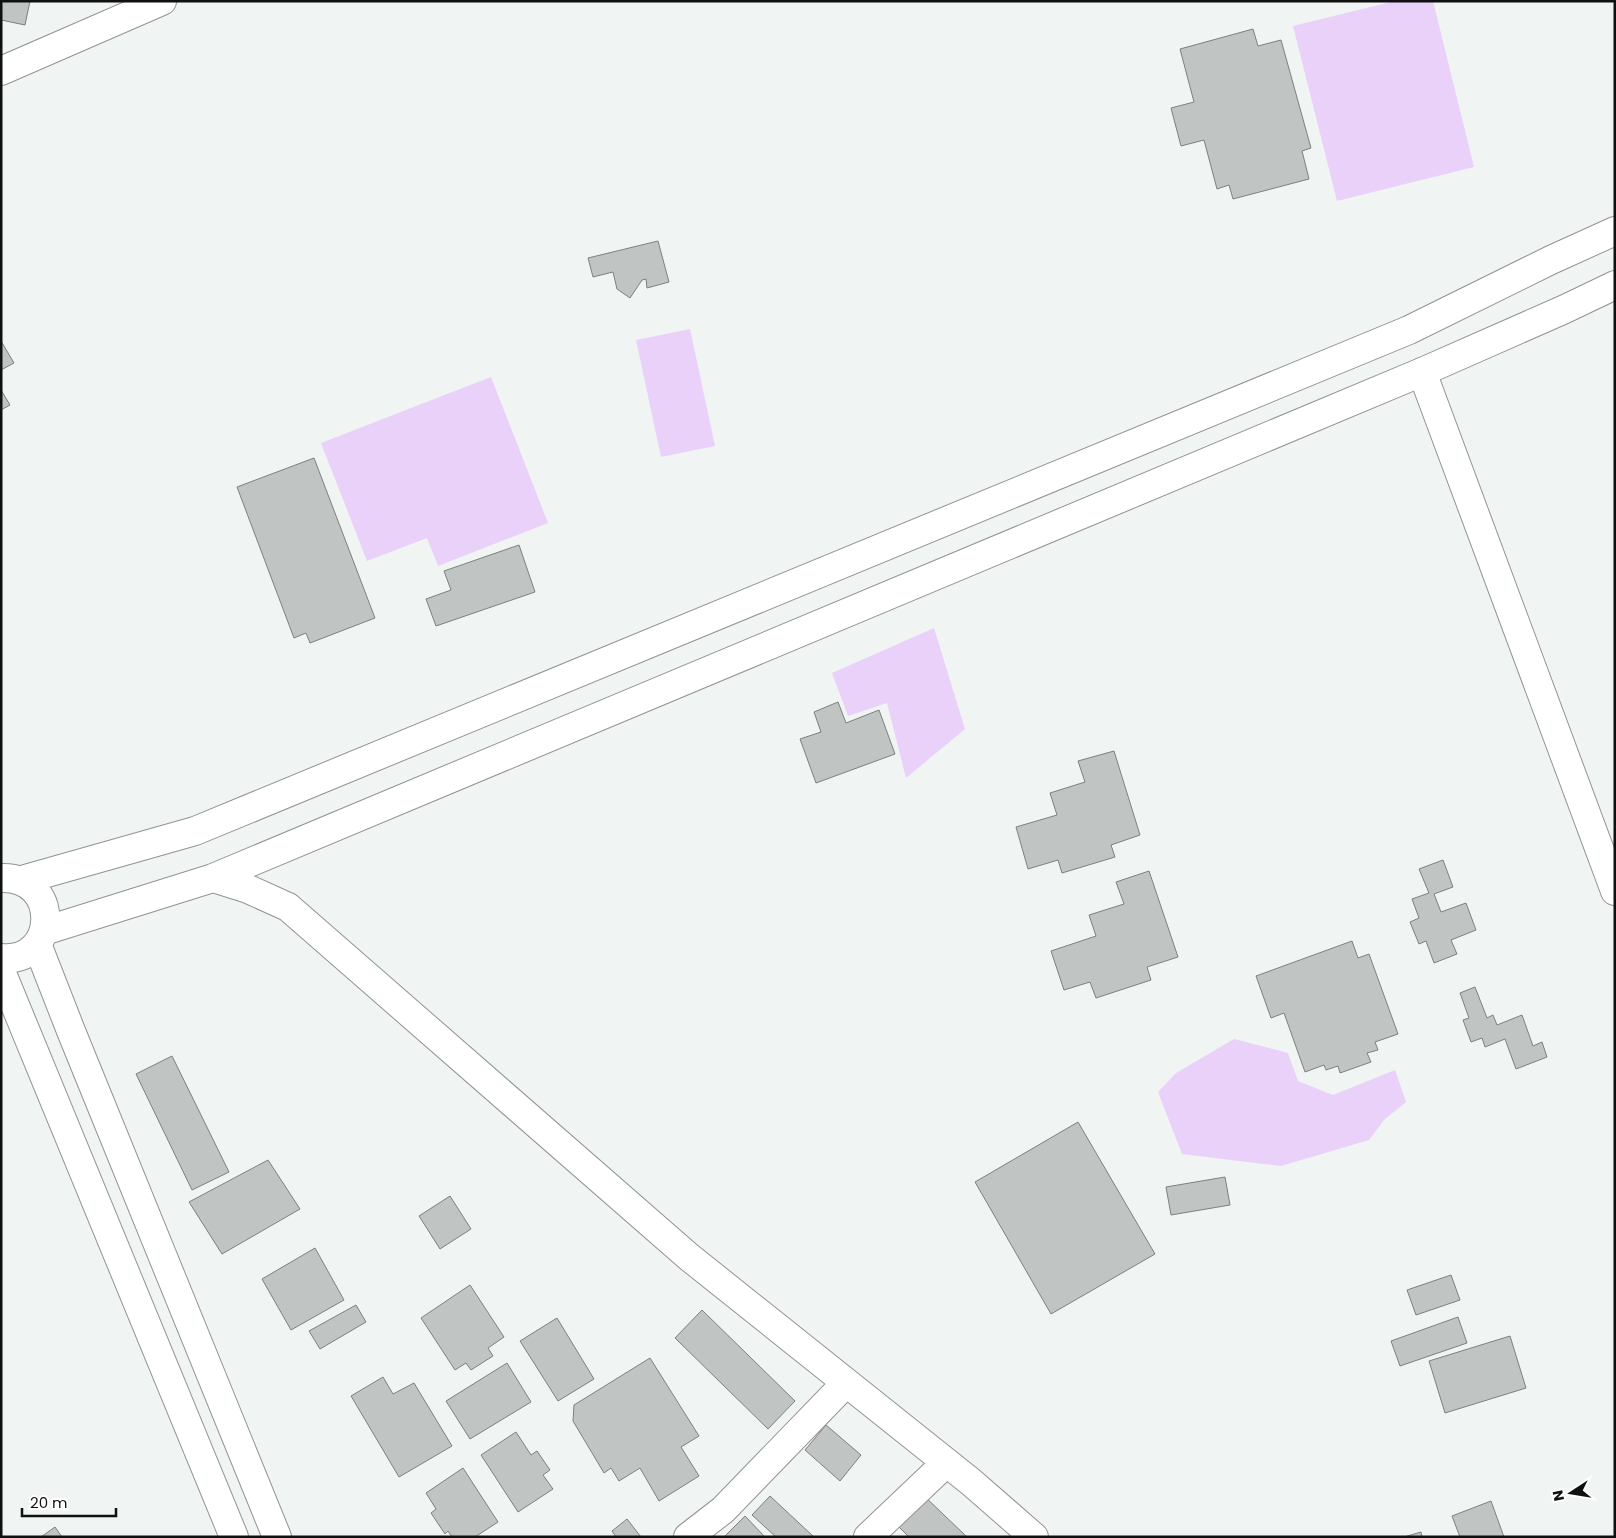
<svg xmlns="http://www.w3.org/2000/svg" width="1616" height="1538" viewBox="0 0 1616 1538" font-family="Poppins,sans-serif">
  <rect width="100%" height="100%" fill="#f0f4f3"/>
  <path fill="#ead1fa" d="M1395,1h38l41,166 -137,34 -44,-175z
    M690,329l25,117 -54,11 -25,-117z
    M491,377l57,146 -110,43 -11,-28 -60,23 -46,-118z
    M934,628l31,101 -59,49 -19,-75 -39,13 -16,-43z
    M1234,1039l54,14 10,28 35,14 62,-25 11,32 -22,18 -15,20 -88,26 -99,-12 -24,-62 18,-19z"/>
  <path fill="#c0c4c2" stroke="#7d807f" d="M1,1h29l-5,24 -24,-5z
    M1253,29l5,17 23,-6 30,108 -9,3 7,28 -76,20 -4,-14 -12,4 -13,-49 -23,6 -10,-38 23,-6 -14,-53z
    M658,241l11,41 -22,6 -1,-9 -4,1 -12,18 -13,-9 -4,-17 -20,5 -5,-19z
    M1,341l13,22 -13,7z
    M1,390l9,15 -9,5z
    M314,458l61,160 -65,25 -4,-10 -12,5 -57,-151z
    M519,545l16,47 -99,34 -10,-27 25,-9 -7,-19z
    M838,702l8,21 33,-13 16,44 -79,29 -16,-44 21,-7 -7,-20z
    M1114,751l26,84 -29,10 4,12 -53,16 -4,-13 -30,9 -12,-42 41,-12 -7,-22 35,-11 -7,-21z
    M1443,860l10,27 -19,7 7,18 25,-9 10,27 -25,10 6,14 -23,9 -8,-22 -7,3 -9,-22 9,-4 -7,-19 17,-6 -10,-24z
    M1149,871l29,86 -31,10 4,13 -55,18 -6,-16 -26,8 -13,-39 45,-15 -7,-21 35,-11 -8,-22z
    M1352,941l6,17 11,-4 29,80 -23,8 3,8 -11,3 4,9 -31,11 -2,-7 -12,4 -2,-5 -19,7 -21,-59 -13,5 -15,-42z
    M1475,987l12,31 6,-3 4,10 25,-10 11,31 9,-4 5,15 -31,12 -11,-30 -20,8 -3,-9 -11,4 -8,-22 6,-2 -9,-25z
    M172,1056l57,116 -37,18 -56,-116z
    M1078,1122l77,132 -104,60 -76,-132z
    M268,1160l32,49 -78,45 -33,-52z
    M1225,1177l5,28 -59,10 -5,-28z
    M450,1196l21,33 -31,20 -21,-33z
    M315,1248l29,52 -53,30 -29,-51z
    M1451,1275l9,25 -44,15 -9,-25z
    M470,1285l34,52 -16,11 5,8 -22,14 -5,-7 -11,7 -34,-52z
    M356,1305l10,17 -46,27 -11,-18z
    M702,1310l93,91 -27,28 -93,-91z
    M1458,1317l9,26 -67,23 -9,-25z
    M557,1318l37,61 -36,22 -38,-60z
    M1510,1336l16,52 -81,25 -16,-52z
    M650,1358l49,78 -18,11 18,29 -40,25 -19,-33 -21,13 -8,-13 -7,5 -31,-52 1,-16z
    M507,1363l24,39 -61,37 -24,-38z
    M383,1377l10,17 21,-11 38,63 -53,31 -48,-81z
    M826,1425l35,30 -21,26 -35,-31z
    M516,1432l15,23 6,-4 13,19 -7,5 10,14 -35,23 -37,-57z
    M463,1468l35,54 -23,15h-23l-4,-6 -3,3 -14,-21 5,-4 -10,-16z
    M920,1492l47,45h-58l-17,-17z
    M770,1496l44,41h-38l-24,-22z
    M1491,1501l13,36h-44l-8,-21z
    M745,1516l20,21h-41z
    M627,1519l14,18h-25l-4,-6z
    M55,1527l7,10h-21z
    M1421,1532l1,5h-18z"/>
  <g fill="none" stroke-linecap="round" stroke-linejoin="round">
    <defs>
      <path id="street" d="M1,71l161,-70
        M1422,372l193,519
        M688,1537l35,-27 123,-127
        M868,1537l78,-74"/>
      <path id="secondary" d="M1,878c61,-2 57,86 0,80
        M213,878l35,11 40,18 401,350 282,225 63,55
        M22,880l173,-49 1214,-501 142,-70 64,-29
        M44,931l169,-53 1209,-506 143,-63 50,-24
        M37,944l34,87 206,506
        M1,971l233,566"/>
    </defs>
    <use href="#street" stroke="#909492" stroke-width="30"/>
    <use href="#secondary" stroke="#909492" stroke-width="30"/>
    <use href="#street" stroke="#fff" stroke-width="28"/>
    <use href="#secondary" stroke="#fff" stroke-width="28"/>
  </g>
  <rect width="1616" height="1538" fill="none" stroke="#0f1110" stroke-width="5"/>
  <g transform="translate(1571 1493) rotate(258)" stroke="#ffffff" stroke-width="4" paint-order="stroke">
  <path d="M0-4L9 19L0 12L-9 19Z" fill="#0f1110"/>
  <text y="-8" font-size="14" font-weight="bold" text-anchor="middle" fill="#0f1110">N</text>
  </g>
  <path d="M22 1508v8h94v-8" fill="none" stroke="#0f1110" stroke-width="2.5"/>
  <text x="30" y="1508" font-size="15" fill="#0f1110" stroke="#ffffff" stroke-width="4" paint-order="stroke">20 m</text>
</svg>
